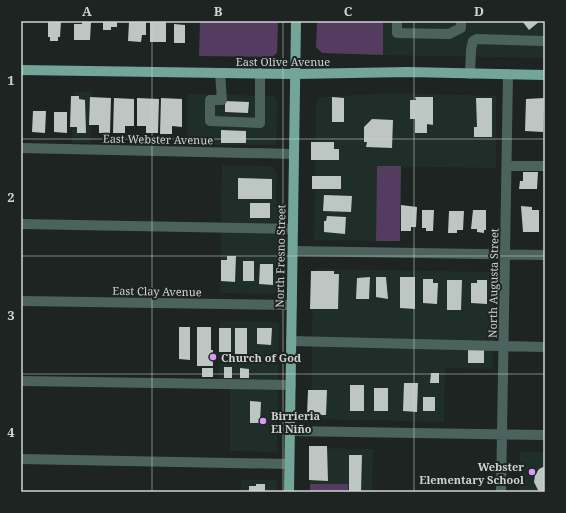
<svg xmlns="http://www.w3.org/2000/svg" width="566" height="513" viewBox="0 0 566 513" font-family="'Noto Serif',serif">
  <rect width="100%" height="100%" fill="#1d2422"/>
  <path fill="#202e2a" d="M383,21h162v37l-162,-3z
    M73,92h19l-1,51h-19z
    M390,93l106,3v72l-119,-2 -1,75 -62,-1 2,-138 5,-5z
    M187,94l87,2 4,6 -2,43h-89z
    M222,165l51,1 4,9 -1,27h5l-1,24 -59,-1z
    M221,232l59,1v61l-60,-1z
    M317,269l177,3 -1,97 -48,-1 -1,54 -129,-3 -4,-4 2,-143z
    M220,321l59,1 -1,60 -59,-1z
    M230,389l48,1 -1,62 -47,-1z
    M310,448l63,1 -1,43h-24v-8h-38z
    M520,452h25v40h-26z
    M241,480h36v12h-36z"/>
  <path fill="#543c60" d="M200,21h78l-1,32 -5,4 -73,-1z
    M317,21h66v34l-61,-2 -6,-6z
    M377,166h24l-1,75h-24z
    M310,484h38v8h-38z"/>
  <path fill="#bdc6c3" d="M48,21h13l-1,16h-2v4h-8v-4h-2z
    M82,21l9,1 -1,18h-16v-16h8z
    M103,21h14v6h-6v3h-8z
    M142,21h4v14h-4l-1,7 -13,-1 1,-19z
    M150,21h16v21h-16z
    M522,21h18l-11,9z
    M174,24l11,1v18h-11z
    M71,96h8v3l6,1 1,33h-9v-6h-7z
    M90,97l21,1 -1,35h-11v-8h-10z
    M332,97l12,1v24h-12z
    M415,97h18v28l-6,-1v9h-12v-14h-5v-19h6z
    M114,98l20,1v27h-9v7h-12z
    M137,98l22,1 -1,34h-12v-7h-9z
    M161,98l21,1v28l-10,-1v8h-12z
    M476,98h16v39h-18v-10h3z
    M544,98l-1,34 -18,-1 1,-32z
    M225,101l24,1 -1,11 -23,-1z
    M33,111h13l-1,22 -13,-1z
    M54,112h13v21l-13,-1z
    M372,119l21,1 -1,28 -26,-1 1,-5h-3v-15z
    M221,130l25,1v12h-25z
    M311,142h23v7h5v11h-28z
    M523,172h15l-1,17h-18l1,-8h3z
    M312,176h29v13h-29z
    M238,178l34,1v20h-34z
    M324,195l28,1 -1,16 -28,-1z
    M250,203h20v15h-20z
    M401,205l16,2 -1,20h-5v4h-10z
    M521,206l11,1v3h7v22h-16z
    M422,210h12l-1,21h-7v-3h-4z
    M473,210h13v20h-2v3l-7,-1v-3h-6z
    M449,211h15l-1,19h-6v3h-9z
    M327,216l19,1 -1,17 -21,-2v-11h2z
    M227,256h9l-1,26 -14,-1v-21h6z
    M243,261h11v20h-11z
    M260,264h13v21l-14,-1z
    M311,271h23v3h5l-1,35h-28z
    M370,277l-1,22h-13l1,-21z
    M376,277h10l2,22 -12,-2z
    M400,277h15v32l-15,-1z
    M423,279h10v4h5l-1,21 -14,-1z
    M447,280h15l-1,30h-14z
    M477,280h10v24l-16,-1v-20h6z
    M179,327h11v33l-11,-1z
    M197,327h14v23h2v16h-16z
    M219,328h12v24h-12z
    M235,328h12v27l-12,-1z
    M257,328h15l-1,17 -14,-1z
    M468,348h16v15h-16z
    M224,367h8v11h-8z
    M202,368h11v9h-11z
    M240,368l9,1v9h-9z
    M431,373h8v10h-9z
    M404,383h14l-1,29 -14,-1z
    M350,385h14v26h-14z
    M374,388h14v23h-14z
    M308,390h19l-1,25h-19z
    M423,397h12v14h-12z
    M250,401l11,1 -1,21h-10z
    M309,446h18l1,35 -19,-1z
    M349,455h13l-1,37h-12z
    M545,466v26h-6l-5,-10 1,-7 4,-6z
    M256,484h9v8h-16v-6h7z"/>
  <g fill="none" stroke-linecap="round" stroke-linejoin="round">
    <path stroke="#4c635d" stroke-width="10" d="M397,21v12l52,1 12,-6v-7
      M220,73l2,27h-12v21l50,2v-50
      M470,74l1,-24 2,-9 4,-2 68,2
      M21,148l273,6
      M507,166h38
      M21,224l272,5
      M293,251l252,4
      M21,301l271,4
      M291,341l254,6
      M21,381l270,4
      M290,431l255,4
      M21,459l268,5
      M501,492l7,-418"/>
    <path stroke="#73a599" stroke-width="10" d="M21,70l274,4 113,-2 137,3
      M289,492l7,-471"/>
  </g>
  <path fill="none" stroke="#cfd3d2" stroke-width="1" stroke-opacity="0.55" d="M152,21v471M283,21v471M414,21v471M21,139h524M21,256h524M21,374h524"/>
  <g fill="#d89af8" stroke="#1d2422" stroke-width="1.5">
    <circle cx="213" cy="357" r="4"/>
    <circle cx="263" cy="421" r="4"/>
    <circle cx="532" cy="472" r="4"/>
  </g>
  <g text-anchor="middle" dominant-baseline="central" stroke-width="4" stroke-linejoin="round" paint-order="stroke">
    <g font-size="11" fill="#cfd3d2" stroke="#1d2422">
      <text x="283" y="61">East Olive Avenue</text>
      <text transform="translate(158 139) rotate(1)">East Webster Avenue</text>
      <text transform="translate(280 256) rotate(-89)">North Fresno Street</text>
      <text transform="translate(493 283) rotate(-89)">North Augusta Street</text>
      <text transform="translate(157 291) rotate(1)">East Clay Avenue</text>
    </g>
    <g font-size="11" font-weight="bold" fill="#cfd3d2" stroke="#1d2422" text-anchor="start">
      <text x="221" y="357">Church of God</text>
      <text x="271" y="415">Birrieria<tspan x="271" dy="13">El Niño</tspan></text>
      <text x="524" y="466" text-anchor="end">Webster<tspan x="524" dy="13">Elementary School</tspan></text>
    </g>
  </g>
  <rect width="566" height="513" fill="none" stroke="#1d2422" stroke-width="44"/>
  <rect x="22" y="22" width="522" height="469" fill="none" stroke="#cfd3d2" stroke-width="1.5"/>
  <g font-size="13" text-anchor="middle" font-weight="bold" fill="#cfd3d2">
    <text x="87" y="16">A</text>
    <text x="218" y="16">B</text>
    <text x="348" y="16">C</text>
    <text x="479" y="16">D</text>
    <text x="11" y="85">1</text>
    <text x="11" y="202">2</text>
    <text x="11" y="320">3</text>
    <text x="11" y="437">4</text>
  </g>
</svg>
